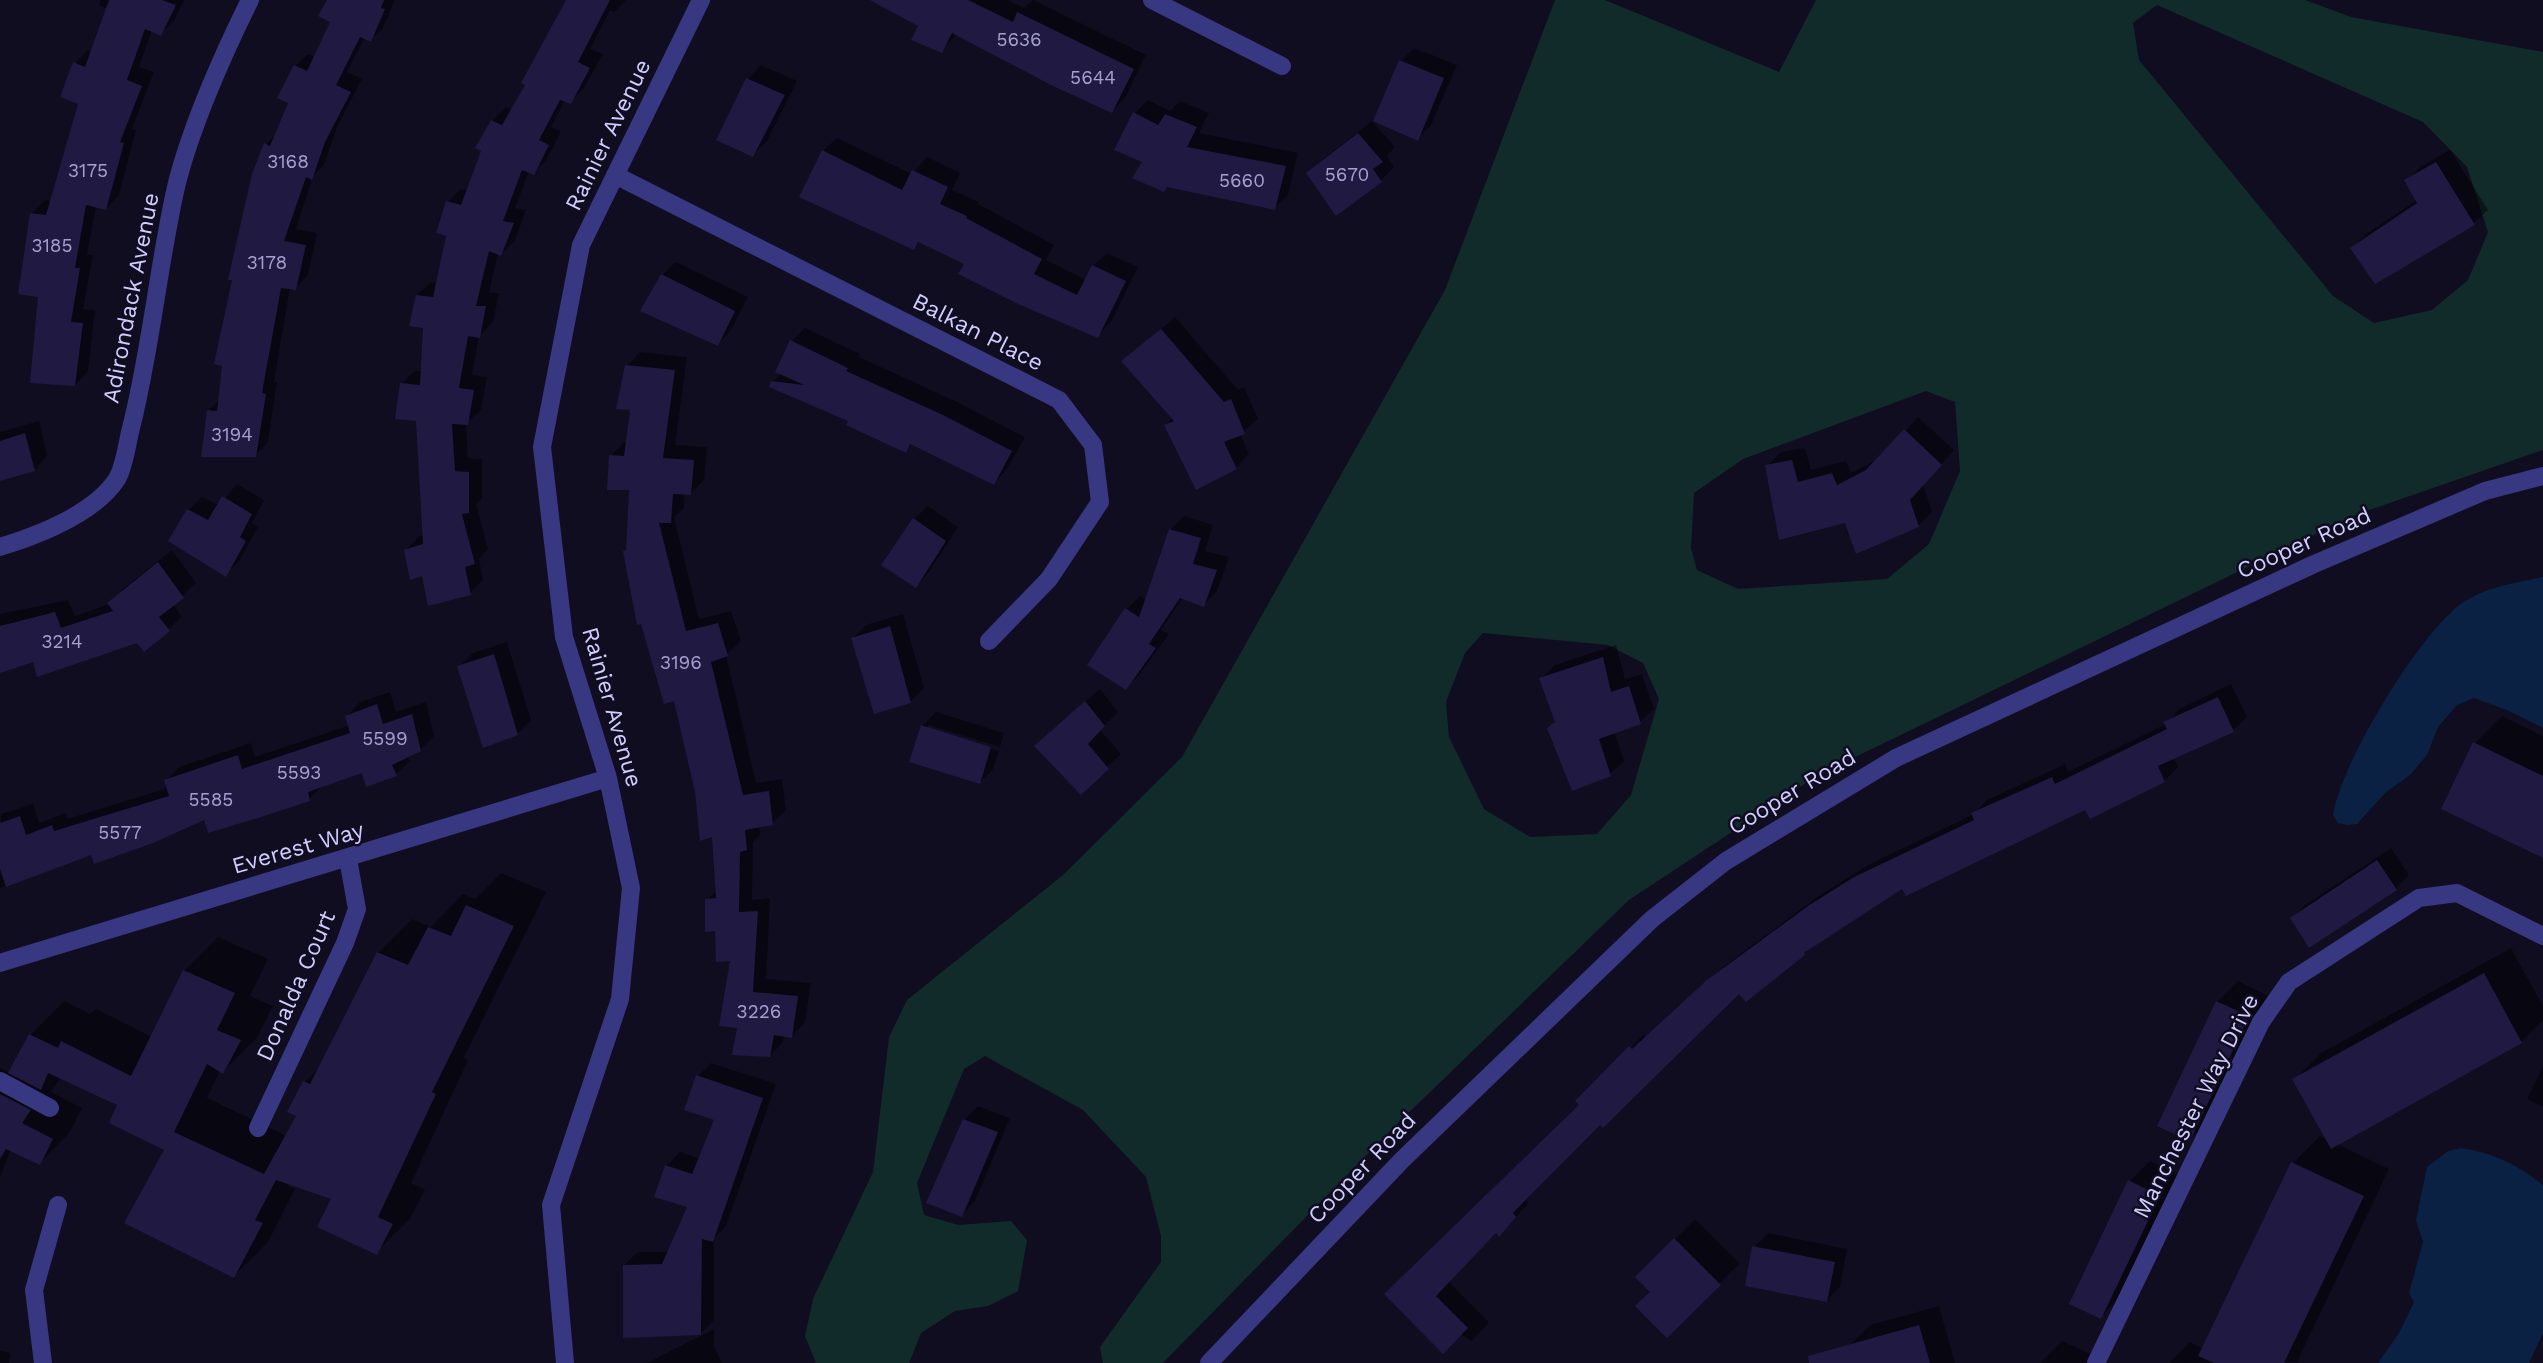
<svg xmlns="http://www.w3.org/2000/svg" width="2543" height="1363" viewBox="0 0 2543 1363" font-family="'Work Sans',sans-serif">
  <rect width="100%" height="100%" fill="#100d21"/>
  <path fill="#102b2a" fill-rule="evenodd" d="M1555,0h50l174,72 37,-72h489l46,17 192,35v398l-188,65 -537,260 -189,125 -231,223 -235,240h-60l-3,-16 61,-85v-26l-15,-59 -63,-67 -98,-54 -21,13 -47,114 7,32 34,10 53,-4 16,19 -9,51 -30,15 -33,5 -34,22 -12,30h-93l-11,-27 8,-37 60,-127 16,-135 18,-37 156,-125 119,-118 263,-467zM2157,5l266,117 44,45 21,65 -20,48 -36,30 -58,13 -41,-27 -194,-236 -6,-37zM1926,391l29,11 5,69 -31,73 -42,35 -149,10 -41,-19 -6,-22 3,-55 49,-34zM1483,633l125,12 35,18 16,36 -28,96 -34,39 -67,3 -46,-28 -35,-72 -3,-35 19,-49z"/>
  <path fill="#0b2143" d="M2543,577v151l-36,-18 -33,-12 -17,7 -19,22 -11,28 -16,19 -26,19 -28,31 -9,1 -10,-2 -5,-8c8,-52 86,-181 129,-212 23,-16 54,-20 81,-26z
    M2461,1148c31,4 58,18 82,37v148l-14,30h-151l21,-30 15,-31 -5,-9 14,-51 -7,-22 11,-53 21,-16z"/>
  <path fill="#0007" d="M101,0h83l-10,21 -14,13 -8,-4 -13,37 15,5 -22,57 4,1 -17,65 -13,13 -10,-2 -9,49h6l-10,54 12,1 -7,61 -13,14 -35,-89 -9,-82 14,-14 7,1 28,-98 -5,-40 13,-13 4,2 15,-43 -8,-4z
    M330,0h65l-12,28 -13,12 -5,-3 -18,35 15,7 -25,48 -13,38 -11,11 -17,53 21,4 -9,42 -13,13 -5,-1 -16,95h3l-9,60 -13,13 -47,-44 12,-12 46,-255 12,-12 13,-30 4,-36 13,-12 7,3 17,-36z
    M568,0h58l-12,12 -4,-2 -20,39 13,5 -19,34 -14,14 -5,-2 -14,27 10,4 -14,28 -14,14 -4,-2 -14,37 11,2 -11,30 -14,14 -3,-1 -9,40h10l-6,29 -14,14 -7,39 15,2 -6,33 -15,13 2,35 14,1v39l-6,6 12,45 -9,10 4,21 -13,13 -47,-19 -17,-24 13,-14 5,-1 -6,-116 -17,-35 14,-13h7l3,-44 -8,-32 14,-13 7,1 10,-48v-33l13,-13 8,2 23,-70 14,-14 6,3z
    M872,0h136l16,8 9,-8 113,55 -21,43 -13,13 -155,-77 -16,17 -21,-25z
    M1414,48l43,17 -26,60 -13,14 -17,-78z
    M761,65l36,16 -30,60 -14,14 -5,-76z
    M1148,100l22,11 10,-10 29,12 -10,20 99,20 -10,42 -14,13 -130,-47 -10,-47z
    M1372,121l23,26 -8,9 7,11 -13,13 -44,34 -29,-41 14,-13z
    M837,138l75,36 15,-17 33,16 -8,17 27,12 -1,2 76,41 -8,15 40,20 7,-14 14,-13 31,14 -27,55 -14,14 -131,-73 -46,-22 -7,7 -90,-97z
    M2450,150l38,60 -14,13 -99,59 -23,-34 14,-14 51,-34 -10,-19 13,-14z
    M676,262l72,35 -17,33 -13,14 -56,-69z
    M1175,317l63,73 6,-3 14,32 -18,15 9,20 -13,14 -70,-43 7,-7 -50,-57z
    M805,328l55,26 -1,3 98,45 68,35 -18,32 -13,14 -81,-40 -8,8 -55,-30 -78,-39 10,-9 10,-32z
    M640,352l47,5 -12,88 32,2 -3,33 -13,13h-6l-1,15 -10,9 25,102 32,-8 10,30 -15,14 30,128 26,-4 4,31 -14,13 -13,3 1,9 -7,7 -1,58 18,-2 -4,81 45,4 -6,39 -13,14 -8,-1 -1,7 -13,14 -31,-30 -7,-67 -15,-30 -10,-29 10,-10 -4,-55 -17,-44 -21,-92 -48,-150 3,-60 -19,-33 13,-14h4l4,-34 -5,-42z
    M1918,417l36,33 -31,35 9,27 -14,14 -72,-5 -79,-55 14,-14 24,-4 6,22 35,-9 5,12 29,-15z
    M39,421l8,35 -13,14 -34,9v-47z
    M237,484l27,16 -12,23 6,4 -19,34 -13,13 -38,-64 14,-13 17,8z
    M928,506l30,21 -29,45 -13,14 -2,-67z
    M1184,516l29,9 -8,26 24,6 -12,34 -13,14 -21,-8 -22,33 8,4 -30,41 -13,13 1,-79 13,-13 6,4 24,-70z
    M172,550l24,33 -23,21 9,12 -14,14 -30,10 -104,20 -34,11v-57l68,-14 7,16 35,-12 13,-15z
    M903,614l21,74 -14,14 -57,-64 13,-13z
    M507,642l24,78 -14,14 -58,-67 14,-14z
    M1616,645l9,34 17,-5 12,35 -14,13 -26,9 10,30 -14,13 -54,-53 -15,-43 14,-13z
    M2231,684l16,33 -14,13 -60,27 5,10 -14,14 -78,27 -183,79 -88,57 -11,10 -65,38 -139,131 -75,76 4,4 -17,18 -16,9 -48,51 41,41 -4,5 -13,14 -49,-28 158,-208 -3,-4 66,-67 2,3 77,-70 100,-74 47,-29 104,-50 13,-14 78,-36 3,8 98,-48 13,-15z
    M1100,689l18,23 -18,18 21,24 -40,38 -31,-60z
    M390,692l6,20 30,-10 8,34 -14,14 -13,6 3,5 -14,13 -29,11 -4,-14 -40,14 -14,14 -105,19 -112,35 -92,35 1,-74 32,-10 6,19 27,-10 1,6 101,-31 -2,-7 13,-14 72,-24 4,14 95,-32 -3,-9 13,-14z
    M936,712l68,21 -4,14 -72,-22v4l71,22 -6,18 -13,13 -58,-56z
    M2502,716l41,20v120l-68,-113z
    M2391,848l18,27 -13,14 -104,30 13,-14z
    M501,873l45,19 -82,165 4,3 -57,123 14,7 -15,29 -34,33 -42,-54 -45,-15 -2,3 8,3 -27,53 -34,34 -68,-127 -46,-45 -59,-27 -10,15 31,16 -12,24 -30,31 -29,-14 -11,29v-110l10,5 20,-38 34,-34 26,13 6,-5 56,28 32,-66 34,-34 50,22 -18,37 23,10 -16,32 -34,33 -3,-1 -13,28 80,38 11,-21 -9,-4 16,-29 17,-17 56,-112 34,-34 19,8 32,-33 12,5z
    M2511,948l32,58v14l-22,22 -184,102 52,25 -92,193 -128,1 21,-21 13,7 90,-186 27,-27 7,3 -33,-59 27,-27z
    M2238,981l30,15 -58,123 -20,20 27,-137z
    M711,1063l65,21 -50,142 -12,12v82l-14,14 -76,-69 14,-13h32l19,-46 -23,-40 14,-14 20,7 16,-41 -18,-42z
    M2543,1066v41l-16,-8z
    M978,1106l32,12 -35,83 -13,14 -33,-13 36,-82z
    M2150,1161l30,14 -59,122 -20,20 29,-136z
    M1695,1219l45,44 -73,73 -15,-45 -14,-14z
    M1768,1233l79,16 -7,38 -13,13 -73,-53z
    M1939,1306l16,57h-100l-5,-18 20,-20z
    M714,1329v18l8,16h-75z
    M2062,1341l29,13 -4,9h-47z
    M0,1351l11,2 -2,10h-9z"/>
  <path fill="#201942" d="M109,0h53l14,5 -15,31 -16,-7 -18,51 15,6 -22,56 4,1 -18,67 -20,-5 -11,63h5l-9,54 12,1 -8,63 -45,-3 8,-86 -20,-3 12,-81 16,2 32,-111 -18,-7 13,-35 12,5z
    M327,0h57l-3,8 4,1 -14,33 -11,-5 -24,48 15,7 -26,50 -13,38 -6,-3 -22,64 22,4 -10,45 -15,-2 -19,105 4,1 -10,63h-55l6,-47 10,1 5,-45 -8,-2 18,-84h-4l24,-106 12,-31 6,3 18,-43 -11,-5 17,-33 13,6 23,-49 -12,-6z
    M566,0h44l-32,62 12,6 -19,36 -11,-4 -21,40 10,5 -15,30 -12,-5 -19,51 11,2 -13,33 -12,-5 -13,55h10l-6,32 -12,-2 -9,52 15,2 -6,35 -16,-1 3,47 14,1v41l-7,1 13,50 -10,3 6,28 -43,11 -6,-30 -12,4 -6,-30 19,-6 -7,-123 -21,-2 5,-36 20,2 3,-57 -14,-2 7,-31 17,2 13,-61 -10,-3 10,-32 15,4 20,-54 -6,-3 16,-28 11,5 23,-40 -4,-2z
    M870,0h98l45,22 4,-10 117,57 -22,44 -61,-28 -99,-52 -10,20 -31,-13 7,-14z
    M1399,60l45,18 -26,63 -45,-20z
    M746,78l39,17 -32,62 -37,-17z
    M1133,112l25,13 7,-11 32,13 -10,20 99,19 -11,44 -108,-23 -3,5 -32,-14 10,-16 -28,-12z
    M1358,133l25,29 -10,7 9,13 -46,34 -30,-43z
    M822,150l80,40 10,-20 36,17 -8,17 27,12 -1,2 76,41 -8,15 43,21 15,-30 34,16 -28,57 -80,-34 -60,-30 6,-10 -46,-22 -4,8 -115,-53z
    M2436,162l39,63 -100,59 -25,-36 67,-45 -13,-23z
    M661,274l74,37 -17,35 -78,-35z
    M1161,329l63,73 7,-3 14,35 -21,8 13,27 -41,21 -32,-65 10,-4 -53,-60z
    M790,340l58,28 -2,3 97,44 69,36 -18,34 -84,-41 -4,9 -60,-28 2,-4 -79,-34 2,-6 33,4 -29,-13z
    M625,365l50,5 -12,88 31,2 -3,35 -18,-1 -2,29h-12l27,108 32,-8 10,33 -17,6 32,133 26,-4 4,34 -28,5 2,20 -7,2 -1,60 19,-1 -5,81 45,4 -6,42 -18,-3 -4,22 -38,-2 5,-27 -18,-2 11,-65 -14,1 -1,-31 -10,1v-33l11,-1 -4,-61 -12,4 -5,-49 -21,-91 -10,3 -23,-80 -4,1 -14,-74 3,-1 3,-60h-22l2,-35 15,1 6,-46 -14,-1z
    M1904,429l38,36 -32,35 9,27 -63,27 -11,-31 -66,17 -14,-75 27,-5 6,22 34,-9 5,12 29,-15z
    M25,433l10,38 -35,10v-40z
    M222,496l30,18 -12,23 6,4 -20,36 -58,-36 19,-32 21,11z
    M913,518l33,23 -30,47 -35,-23z
    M1169,529l32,9 -8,26 24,6 -13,37 -24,-9 -31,46 7,4 -30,42 -39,-25 38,-57 14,9z
    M158,562l26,36 -25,19 11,14 -26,21 -7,-9 -100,34 -4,-15 -33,11v-47l55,-14 6,16 52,-17 -6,-8z
    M890,626l21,77 -37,11 -23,-76z
    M494,654l24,81 -35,13 -26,-82z
    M1603,657l8,35 18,-6 12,38 -42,15 12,37 -39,15 -25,-63 8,-6 -16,-44z
    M2218,697l16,35 -76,34 7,16 -75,37 -5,-9 -179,86 -4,-7 -98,64 1,2 -59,47 -7,-8 -136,134 -3,-3 -87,88 3,4 -17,20 -3,-4 -60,63 32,32 -25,26 -59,-60 195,-189 -4,-4 54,-55 3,3 75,-69 101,-74 46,-29 120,-57 -3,-7 81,-36 3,7 112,-55 -4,-7z
    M1085,701l20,25 -17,18 21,25 -28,26 -47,-49z
    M377,704l6,20 29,-10 9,37 -29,14 5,11 -31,11 -4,-14 -54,19 2,9 -52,17 -50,15 -4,-13 -51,23 -59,21 -3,-9 -85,32 -6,-18v-46l20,-7 6,19 26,-10 2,6 115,-35 -5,-16 74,-25 4,14 108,-36 -5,-17z
    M921,725l70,22 -11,37 -71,-22z
    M2473,742l70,34v82l-102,-49z
    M2377,860l20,30 -88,58 -19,-30z
    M466,905l48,21 -82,166 4,2 -58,123 15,7 -16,31 -60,-28 14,-28 -55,-19 -21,40 8,3 -29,55 -110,-55 40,-73 -55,-27 8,-18 -69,-32 -7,17 -33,-17 21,-39 29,14 3,-7 70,35 52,-106 52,23 -18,37 24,10 -18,34 -16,-10 -33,68 90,42 32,-58 -9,-4 16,-31 7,3 67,-132 31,13 20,-38 23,9z
    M2484,973l38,70 -191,106 -39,-70z
    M2216,1001l33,15 -59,125 -33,-15z
    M696,1075l67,23 -50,144 -11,-3 -1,96 -78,3v-73l39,-1 25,-57 -33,-10 11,-32 27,9 22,-54 -30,-10z
    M0,1094l31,16 -9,13 31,16 -13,26 -34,-16 -6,10z
    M963,1119l35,13 -36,85 -36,-14z
    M2291,1162l73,34 -80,167h-70l-16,-7z
    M2128,1180l32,16 -59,123 -32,-15z
    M1674,1238l47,47 -54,53 -32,-32 15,-14 -15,-15z
    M1752,1246l83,16 -8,40 -82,-16z
    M1919,1325l11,38h-121l-1,-7z"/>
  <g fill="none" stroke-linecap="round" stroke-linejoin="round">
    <path stroke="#383781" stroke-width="18" d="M1152,0l130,66
      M615,175l444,225 34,45 7,57 -51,77 -60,62
      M0,547c39,-12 94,-33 117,-68 8,-14 10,-36 14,-51 20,-79 27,-161 45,-241 14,-58 47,-133 74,-187
      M0,963l608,-185
      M0,1081l50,27
      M258,1128l87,-185 12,-34 -9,-50
      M43,1363l-9,-73 24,-85
      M565,1363l-14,-158 69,-206 11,-111 -23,-110 -44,-141 -22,-190 39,-202 120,-245
      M1209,1363l193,-203 250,-241 74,-58 170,-103 416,-193 173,-74 58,-15
      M2096,1363l165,-341 28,-40 130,-84 38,-5 86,43"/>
  </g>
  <g text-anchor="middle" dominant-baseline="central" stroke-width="5" stroke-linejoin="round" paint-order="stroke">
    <g font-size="19" fill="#a5a0d0">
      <text x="1019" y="39">5636</text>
      <text x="1093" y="77">5644</text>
      <text x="288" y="161">3168</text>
      <text x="88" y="170">3175</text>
      <text x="1347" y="174">5670</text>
      <text x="1242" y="180">5660</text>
      <text x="52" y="245">3185</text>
      <text x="267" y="262">3178</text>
      <text x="232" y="434">3194</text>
      <text x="62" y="641">3214</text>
      <text x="681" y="662">3196</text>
      <text x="385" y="738">5599</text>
      <text x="299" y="772">5593</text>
      <text x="211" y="799">5585</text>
      <text x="120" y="832">5577</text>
      <text x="759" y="1011">3226</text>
    </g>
    <g font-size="23" fill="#d1cdff" stroke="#100d21">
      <text transform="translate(608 135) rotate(-64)">Rainier Avenue</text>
      <text transform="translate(131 298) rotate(-79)">Adirondack Avenue</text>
      <text transform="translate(978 332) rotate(27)">Balkan Place</text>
      <text transform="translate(2304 543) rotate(-24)">Cooper Road</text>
      <text transform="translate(612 707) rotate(74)">Rainier Avenue</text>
      <text transform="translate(1792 792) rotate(-31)">Cooper Road</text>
      <text transform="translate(298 848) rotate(-16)">Everest Way</text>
      <text transform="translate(296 986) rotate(-66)">Donalda Court</text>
      <text transform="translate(2196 1106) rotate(-63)">Manchester Way Drive</text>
      <text transform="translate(1362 1168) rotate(-46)">Cooper Road</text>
    </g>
  </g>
</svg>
